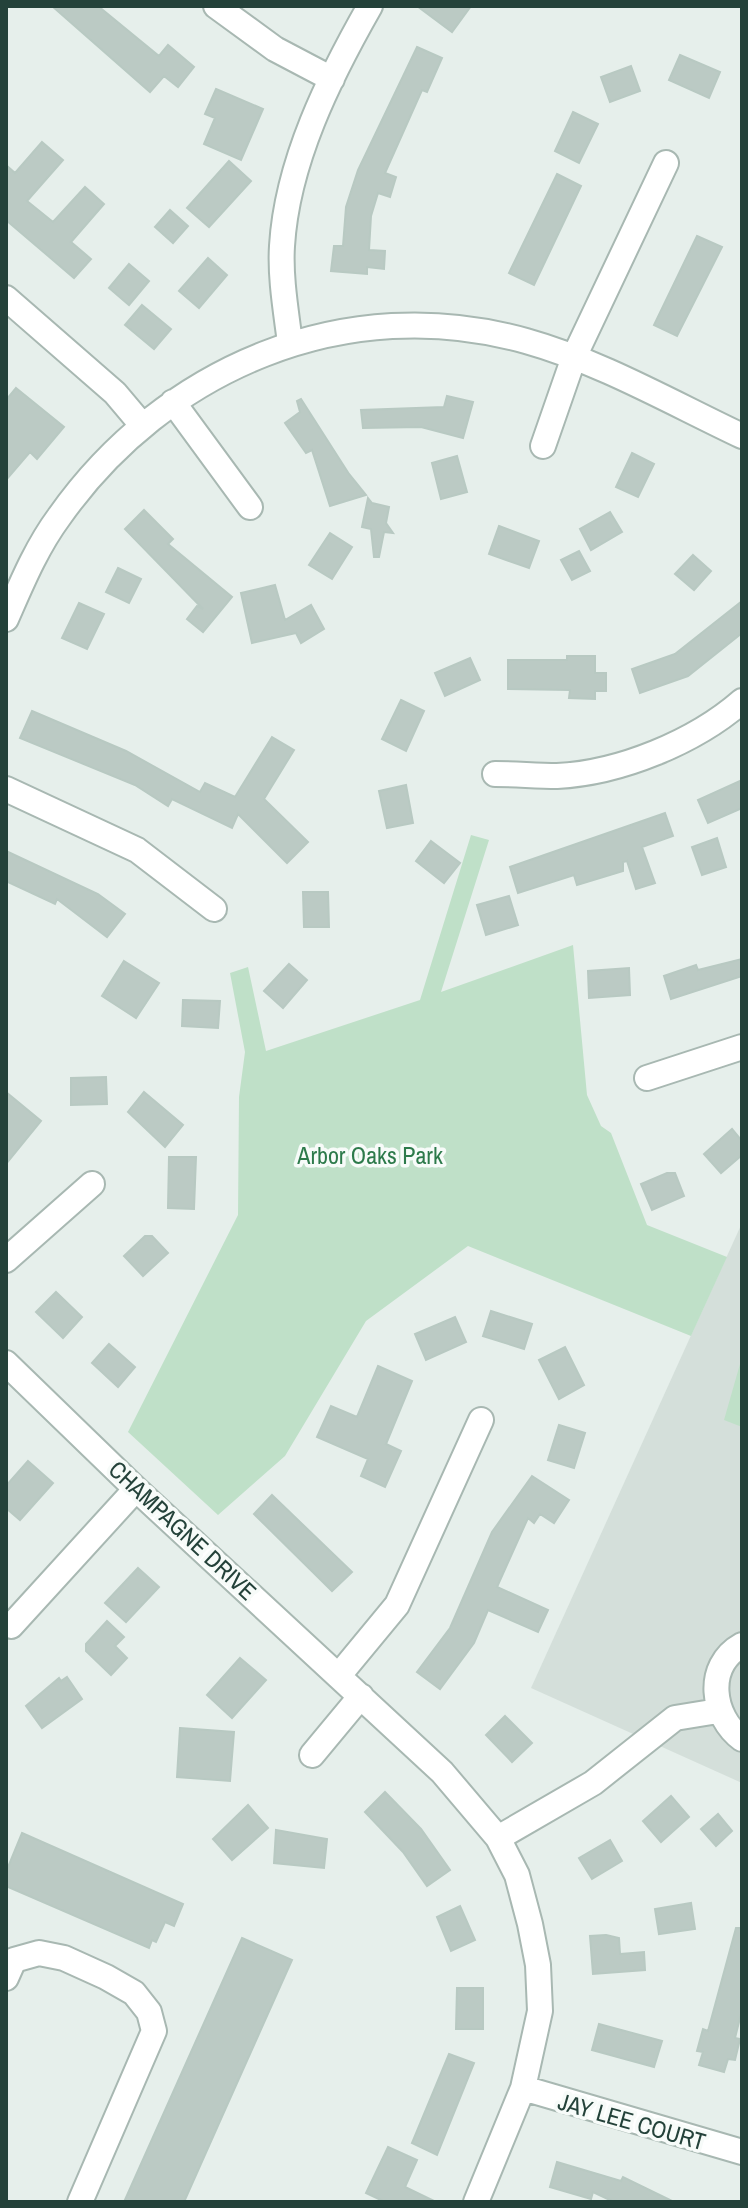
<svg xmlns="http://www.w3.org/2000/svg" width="748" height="2208" viewBox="0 0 748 2208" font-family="'Archivo Narrow',sans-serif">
  <rect width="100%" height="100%" fill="#e6efeb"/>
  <path fill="#d4dfda" d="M742,1223v560l-211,-95z"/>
  <path fill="#bfe0c8" d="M471,835l18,5 -48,152 132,-47 14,150 14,31 10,7 36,92 80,32 -36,79 -223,-90 -102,75 -81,135 -67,59 -90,-83 110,-217 1,-118 6,-45 -15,-79 18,-6 18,84 154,-51z
    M742,1357v70l-18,-7z"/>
  <path fill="#bbcac4" stroke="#b8c9c2" stroke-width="2" d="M52,6h46l61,50 9,-11 26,22 -16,20 -14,-11 -14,16z
    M417,6h54l-19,26z
    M417,47l25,11 -15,34 -5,-2 -37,83 11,4 -6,20 -12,-4 -7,23 -2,34 16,1 -1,18 -17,-2v7l-36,-3 3,-25h9l3,-39 12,-37z
    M680,55l40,17 -11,26 -40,-18z
    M631,66l9,25 -30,11 -9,-25z
    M216,89l47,20 -22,51 -37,-16 11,-26 -10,-4z
    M573,112l25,12 -19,39 -24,-12z
    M42,142l21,18 -36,41 26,21 32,-35 19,17 -33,38 20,17 -17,19 -68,-58v-55l9,8z
    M229,161l22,20 -42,46 -22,-19z
    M557,174l24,12 -47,99 -25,-12z
    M170,210l18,16 -15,17 -18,-16z
    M697,236l25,11 -45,89 -23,-11z
    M208,258l19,17 -28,33 -20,-17z
    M129,264l20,17 -20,24 -20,-17z
    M142,305l29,24 -17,20 -29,-24z
    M16,388l48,39 -27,32 -7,-7 -24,28v-80z
    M447,396l26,6 -10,36 -42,-11 -58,1 -2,-18 83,-3z
    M301,399l48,75 17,21 -36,11 -18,-56 -6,3 -21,-30 15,-11 -3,-11z
    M632,453l22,11 -16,33 -22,-10z
    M457,456l10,36 -26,7 -9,-36z
    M368,498l4,5 17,4 -3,16 7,10 -9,-1 -5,25h-5l-3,-28 -9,-2z
    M144,510l29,29 -5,5 64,53 -29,35 -16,-13 10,-13 6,3 -78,-80z
    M610,512l12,20 -31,18 -11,-21z
    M499,526l40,15 -10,27 -40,-14z
    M330,533l22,14 -20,32 -23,-14z
    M579,551l11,20 -18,9 -11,-20z
    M693,555l18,16 -17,19 -19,-16z
    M118,568l23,11 -12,24 -23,-11z
    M275,585l10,35 26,-15 13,24 -23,14 -5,-10 -44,10 -11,-50z
    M742,601v32l-54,43 -48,17 -8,-24 43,-15z
    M79,603l25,11 -17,35 -25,-11z
    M567,656h28v17h11v18h-11v8l-26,-1 1,-8 -62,-1v-29h59z
    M470,658l10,22 -35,16 -10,-23z
    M401,700l23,11 -18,40 -24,-12z
    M32,711l94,40 74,41 5,-9 30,14 37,-60 22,13 -30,49 44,43 -21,21 -49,-49 -6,14 -60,-29 -4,7 -33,-21 -115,-47z
    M742,780v28l-34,15 -10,-23z
    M406,785l7,38 -26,5 -8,-37z
    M665,813l8,23 -31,11 13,36 -19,6 -9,-28 -4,1v9l-46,14 -3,-10 -56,18 -8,-26z
    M717,838l9,29 -24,8 -10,-28z
    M431,841l29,22 -16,20 -28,-22z
    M6,851l92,43 27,20 -18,23 -50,-38 -2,5 -49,-23z
    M303,892h25l1,35h-25z
    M509,896l9,29 -32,10 -9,-30z
    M742,959v17l-71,23 -7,-23 32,-11 2,5z
    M124,961l35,22 -23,35 -34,-22z
    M289,964l18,16 -24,28 -19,-17z
    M629,968l1,27 -41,3 -1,-27z
    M183,1000l37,1 -2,27 -36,-2z
    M106,1077l1,27 -36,1v-27z
    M6,1092l35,29 -35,43z
    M144,1092l39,33 -18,22 -37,-35z
    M732,1129l10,12v14l-21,18 -17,-19z
    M169,1157h27l-2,52 -26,-1z
    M667,1173h8l9,23 -32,14 -11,-26z
    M145,1236h7l16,17 -25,23 -19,-20z
    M56,1292l26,25 -19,21 -27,-26z
    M491,1311l41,13 -8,25 -41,-13z
    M455,1317l11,25 -40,18 -11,-26z
    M109,1344l26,23 -17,20 -26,-24z
    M565,1347l19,38 -25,14 -20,-39z
    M378,1366l34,15 -26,63 15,7 -16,36 -24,-11 7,-17 -51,-22 14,-31 26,11z
    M559,1425l26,8 -11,35 -26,-8z
    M28,1461l25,22 -33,37 -14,-12v-22z
    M532,1476l37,24 -15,23 -14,-9 -6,9 -6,-5 -31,69 51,23 -10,22 -50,-22 -14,33 -34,46 -23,-17 33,-44 42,-96z
    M272,1495l80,77 -20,19 -78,-77z
    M138,1568l21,19 -33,35 -21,-19z
    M107,1621l17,16 -9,9 12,12 -16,17 -25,-24v-7z
    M240,1658l26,22 -34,38 -25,-23z
    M67,1677l15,22 -40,29 -16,-22 33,-28 2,3z
    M505,1716l27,27 -20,19 -26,-27z
    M180,1728l54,4 -4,49 -53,-4z
    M385,1792l36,37 29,41 -23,16 -24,-34 -38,-40z
    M671,1796l18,21 -28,25 -18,-21z
    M248,1805l20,23 -36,32 -19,-21z
    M718,1814l14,17 -16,15 -15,-17z
    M276,1830l51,9 -3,29 -50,-5z
    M22,1833l161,71 -9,22 -9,-4 -9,20 -4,-2 -3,8 -143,-62v-14z
    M610,1840l12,21 -30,18 -13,-21z
    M691,1903l4,26 -36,5 -4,-25z
    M460,1906l15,34 -24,11 -14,-34z
    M736,1928h6v82l-7,28 5,1 -5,21 -7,-1 -4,13 -25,-7 4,-13 -6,-1 6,-22 5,2z
    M606,1935l13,3 1,16 24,-2 1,18 -52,4 -3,-38z
    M242,1938l50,22 -72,161 -36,81h-60z
    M457,1988h26v41h-27z
    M599,2024l63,17 -8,26 -62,-17z
    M449,2054l25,9 -37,92 -25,-12z
    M388,2147l29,13 -12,27 31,15h-51l-19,-9z
    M557,2162l64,19 2,-4 51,25h-60l-21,-10 -2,7 -41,-12z"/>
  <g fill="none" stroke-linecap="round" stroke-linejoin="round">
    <defs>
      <path id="minor" d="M216,6l59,43 57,30
        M6,298l109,95 27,32
        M290,343c-4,-32 -10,-66 -8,-97 5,-84 47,-168 88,-240
        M173,402l77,105
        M543,446l31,-89 92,-194
        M6,619c15,-34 30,-71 53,-102 105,-149 287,-227 467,-176 75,21 146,62 216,95
        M495,774c21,0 41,2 62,2 63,-3 138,-34 185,-75
        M6,789l131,61 77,59
        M647,1078l95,-31
        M6,1260l86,-76
        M6,1363l130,126 306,283 56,66 19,37 13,49 8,41 2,46 -17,77 -47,114
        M11,1626l125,-137
        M742,1645c-38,21 -30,72 0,94
        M340,1674l57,-69 84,-185
        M312,1755l49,-59
        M498,1838l95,-55 82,-65 43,-7
        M6,1978l8,-18 25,-7 25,5 42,19 28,16 15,19 5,19 -74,171
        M523,2088l219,64"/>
    </defs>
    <use href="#minor" stroke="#a8b8b2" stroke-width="28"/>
    <use href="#minor" stroke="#fff" stroke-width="24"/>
  </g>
  <g text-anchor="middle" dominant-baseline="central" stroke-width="7" stroke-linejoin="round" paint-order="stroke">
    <g font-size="24" fill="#2d7a4b" stroke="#f7fbf9">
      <text x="370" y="1155">Arbor Oaks Park</text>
    </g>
    <g font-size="24" fill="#24423a" stroke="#f7fbf9">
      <text transform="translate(183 1530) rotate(43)">CHAMPAGNE DRIVE</text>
      <text transform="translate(632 2121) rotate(16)">JAY LEE COURT</text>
    </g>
  </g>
  <rect width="748" height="2208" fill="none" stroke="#24423a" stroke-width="16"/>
</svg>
